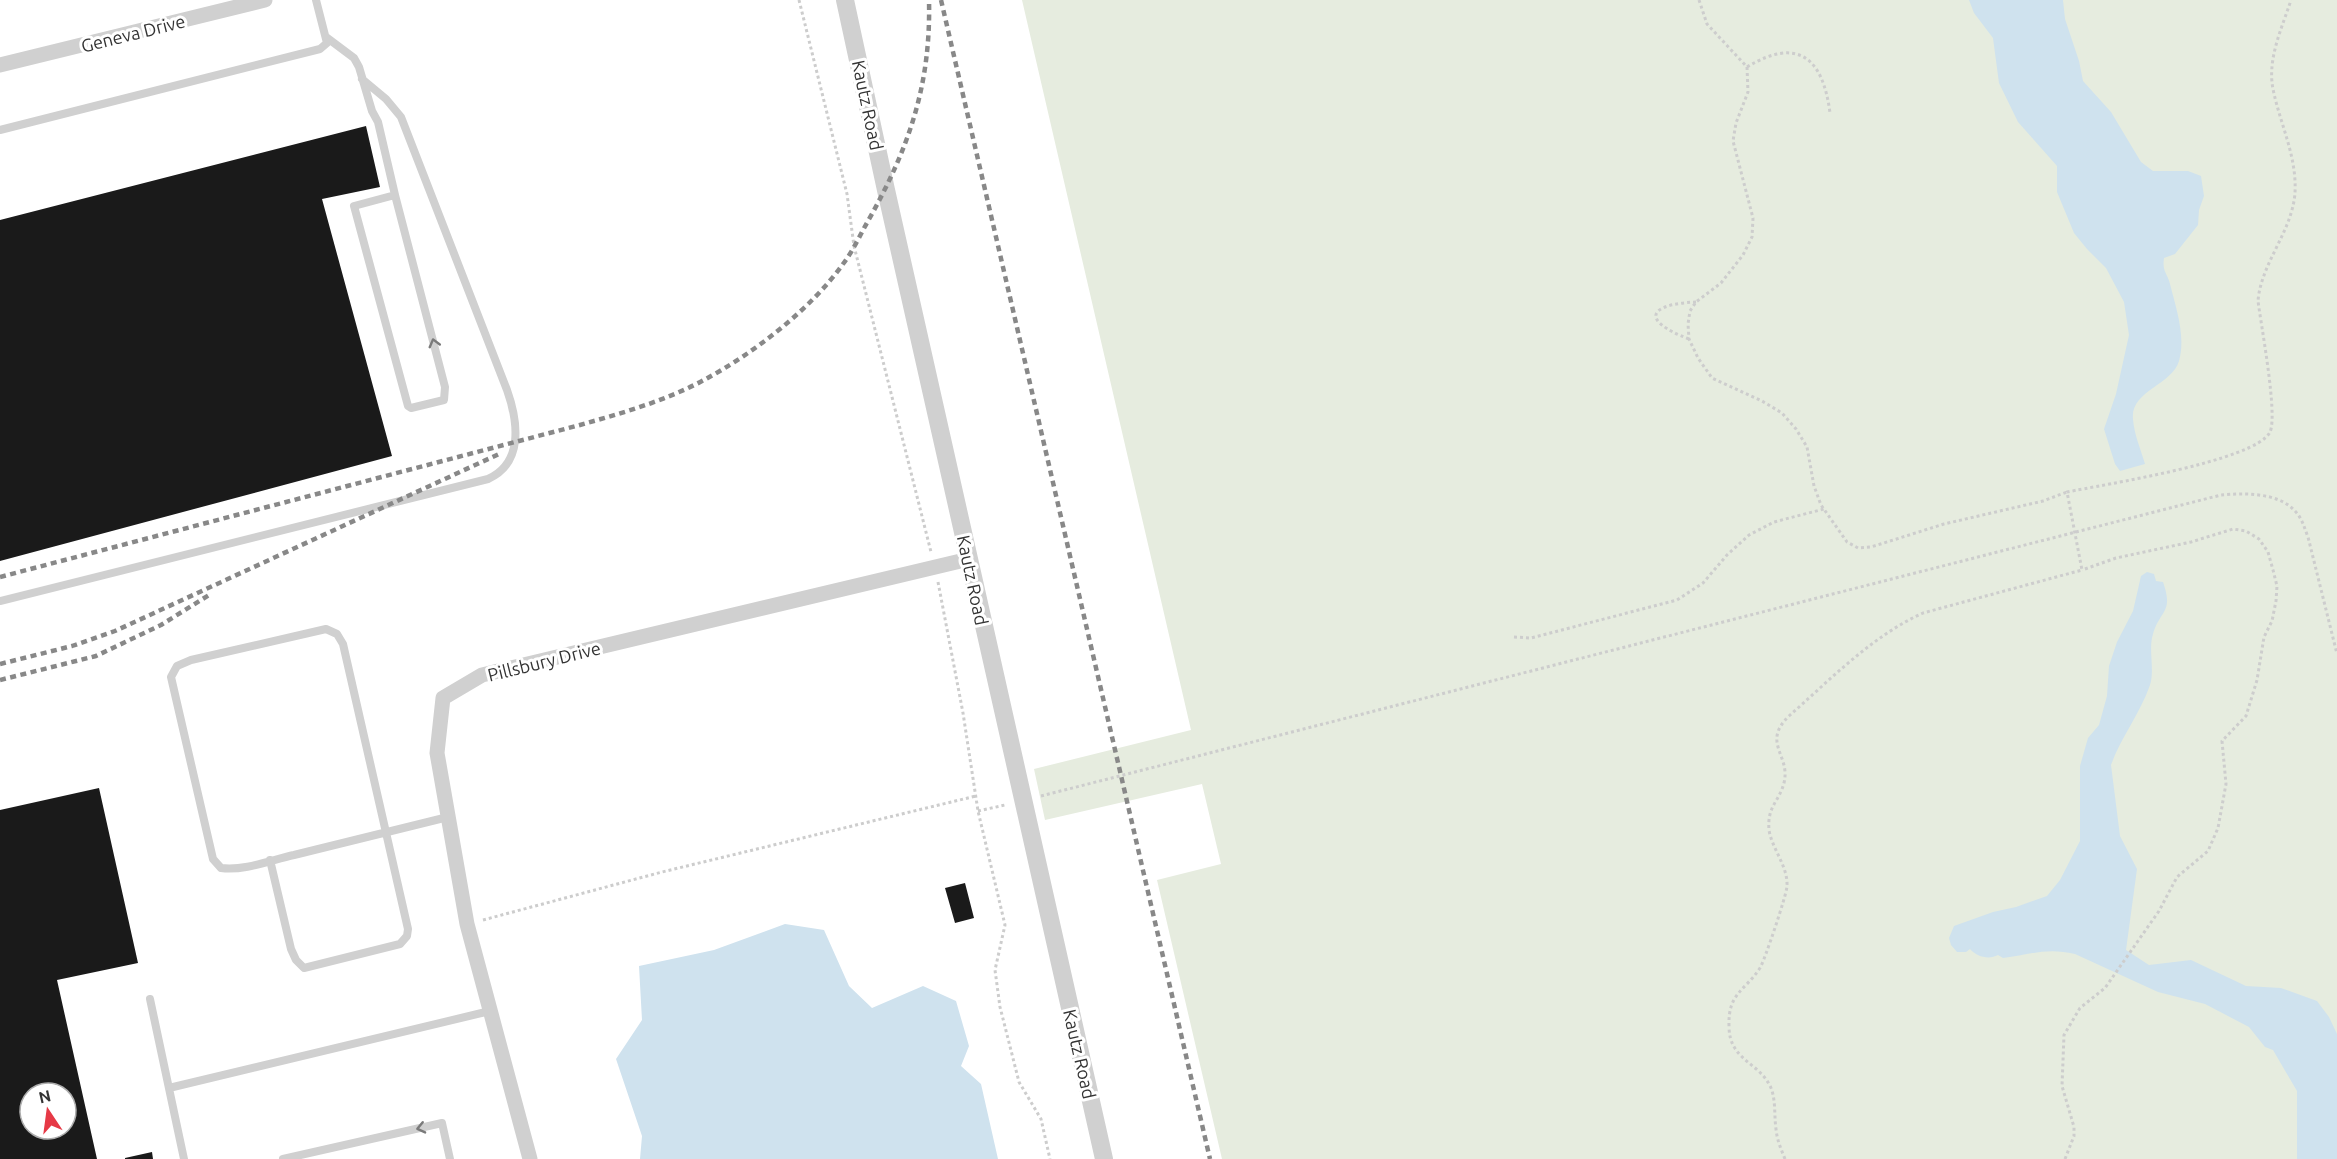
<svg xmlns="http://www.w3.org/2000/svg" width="2337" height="1159" viewBox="0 0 2337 1159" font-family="Ubuntu,sans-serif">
  <rect width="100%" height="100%" fill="#fff"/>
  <path fill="#e6ecdf" d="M1022,0h1315v1159h-1115l-65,-279 64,-16 -19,-80 -157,36 -11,-51 157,-39z"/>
  <path fill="#cfe2ee" d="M1969,0h94l2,19 14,42 4,20 28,31 30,50 12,9h35l13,5 3,20 -5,14 -1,15 -23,29 -11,4c-2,14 3,14 6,26 6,24 16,52 9,77 -7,24 -49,30 -46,58 1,15 8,31 12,45l-25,7 -5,-7 -11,-35 12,-35 13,-59 -5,-33 -18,-34 -19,-19 -13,-16 -17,-41v-26l-39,-44 -19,-39 -6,-45 -19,-25z
    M2147,572l7,2 2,7 7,1c11,31 -3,28 -10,52 -5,16 2,35 -3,51 -10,29 -29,52 -39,80l9,71 17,33 -11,81 23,15 42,-5 55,26 35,2 36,13 12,16 8,17v125h-40v-68l-24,-41 -8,-3 -16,-20 -44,-23 -47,-12 -83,-38c-29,-7 -46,1 -72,4l-5,-3c-9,5 -21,2 -28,-6l-4,3h-9l-6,-7 -2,-7 5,-12 39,-14 23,-5 31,-11 13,-16 20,-39v-75l8,-28 11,-13 8,-29 2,-30 8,-24 16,-31 8,-35z
    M785,924l39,6 25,56 23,22 51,-22 33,15 13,45 -8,20 20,18 17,75h-358l2,-23 -26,-77 26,-39 -3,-54 75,-16z"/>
  <path fill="#1a1a1a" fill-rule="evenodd" d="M366,126l14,61 -58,12 70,257 -392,105v-341z
    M99,788l39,175 -81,17 40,179h-97v-349zM30,1093h36v36h-36z
    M965,883l9,35 -19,5 -10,-35z
    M152,1152l1,7h-28v-1z"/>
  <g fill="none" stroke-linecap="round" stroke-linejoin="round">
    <path stroke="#cdcdcd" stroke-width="3" stroke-dasharray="3 3" stroke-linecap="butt" d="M799,0l48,194 7,52 77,306
      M1699,0l8,24 40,43 1,25 -12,31 -3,18 20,77 -1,19 -9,18 -22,28 -25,19 -6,9 -2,13 1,15 9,19 14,20 50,23 20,12 14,16 11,18 7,39 7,19 26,37 11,6 13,-1 73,-23 99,-23 24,-9
      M1747,67c51,-31 76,-9 83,46
      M1689,339c-50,-19 -40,-35 7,-37
      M938,582l25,131 15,98 27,114 -10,45 5,37 19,75 22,37 9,40
      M1514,637l17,1 146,-38 26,-17 24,-28 22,-20 25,-13 50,-13
      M1041,796l1180,-301c22,-2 57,-3 74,16 7,7 9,16 13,26l29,117
      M978,811l27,-6
      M483,920l179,-48 314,-76
      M1785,1159c-4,-10 -8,-19 -9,-30 -2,-14 0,-28 -5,-41 -11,-26 -42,-27 -42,-62 -1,-33 15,-34 31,-58 4,-6 27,-74 27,-82 1,-20 -15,-37 -18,-56 -2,-24 10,-28 15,-47 7,-28 -23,-40 5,-67 42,-37 83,-80 134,-103l159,-43 -15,-78c34,-7 189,-31 203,-60 8,-17 -9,-107 -12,-131 3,-38 34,-69 37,-108 2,-37 -15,-69 -22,-104 -6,-30 9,-61 18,-89
      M2065,1159l9,-23v-9l-12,-41 2,-51 16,-27 25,-20 54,-77 18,-34 31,-26 10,-23 8,-44 -4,-43 24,-25 11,-36 7,-43 8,-16 4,-20 1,-15 -4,-16 -5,-18 -9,-13 -13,-8 -13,-2 -42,13 -75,16 -34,12"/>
    <path stroke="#d0d0d0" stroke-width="8" d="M326,37l28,21 5,9 13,44 6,11 17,73 -41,11 54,200 3,2 33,-8 1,-13 -50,-192
      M0,130l320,-81 7,-6 -11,-43
      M0,601l488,-122c36,-16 30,-58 19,-89l-106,-273 -15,-18 -24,-20
      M270,860l21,89 5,11 8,8 96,-24 7,-8 1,-7 -65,-285 -6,-10 -11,-5 -135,31 -14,6 -6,11 42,182 8,9c24,3 50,-8 73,-13 51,-13 103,-25 154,-38
      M150,999l34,160
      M169,1088l321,-77
      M283,1159l159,-36 8,36"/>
    <path stroke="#d0d0d0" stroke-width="15" d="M0,65l265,-65
      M530,1159l-63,-235 -30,-171 6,-55 39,-23 487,-116"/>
    <path stroke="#d0d0d0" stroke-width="18" d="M845,0l41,190 218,969"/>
    <path stroke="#888" stroke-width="4.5" stroke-dasharray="6 4.5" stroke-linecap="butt" d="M941,0l269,1159
      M0,577l580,-152c42,-12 85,-24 124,-45 50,-27 106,-70 139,-116 10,-13 17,-29 25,-43 41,-73 63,-136 61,-221
      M0,664l72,-18 43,-15 384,-177
      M0,680l96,-24 65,-31 48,-30"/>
  </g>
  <defs><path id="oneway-chevron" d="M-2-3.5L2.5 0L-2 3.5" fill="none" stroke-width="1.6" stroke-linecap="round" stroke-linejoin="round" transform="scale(1.5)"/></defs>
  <g stroke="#7a7a7a">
    <use href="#oneway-chevron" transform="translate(434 343) rotate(-105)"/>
    <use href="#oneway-chevron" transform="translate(421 1128) rotate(167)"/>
  </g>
  <g text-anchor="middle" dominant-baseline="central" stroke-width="6" stroke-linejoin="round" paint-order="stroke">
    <g font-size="18" fill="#333" stroke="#fff">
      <text transform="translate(133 33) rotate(-14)">Geneva Drive</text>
      <text transform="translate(868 105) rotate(78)">Kautz Road</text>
      <text transform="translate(973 580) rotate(78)">Kautz Road</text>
      <text transform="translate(544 661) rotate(-14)">Pillsbury Drive</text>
      <text transform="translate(1080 1054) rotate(77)">Kautz Road</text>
    </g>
  </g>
  <g transform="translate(48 1111) rotate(347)"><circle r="28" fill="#ffffff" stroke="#adadad" stroke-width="1.5"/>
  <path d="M0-4.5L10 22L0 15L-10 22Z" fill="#e63946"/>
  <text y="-9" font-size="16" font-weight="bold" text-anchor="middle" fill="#333333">N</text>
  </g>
</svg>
